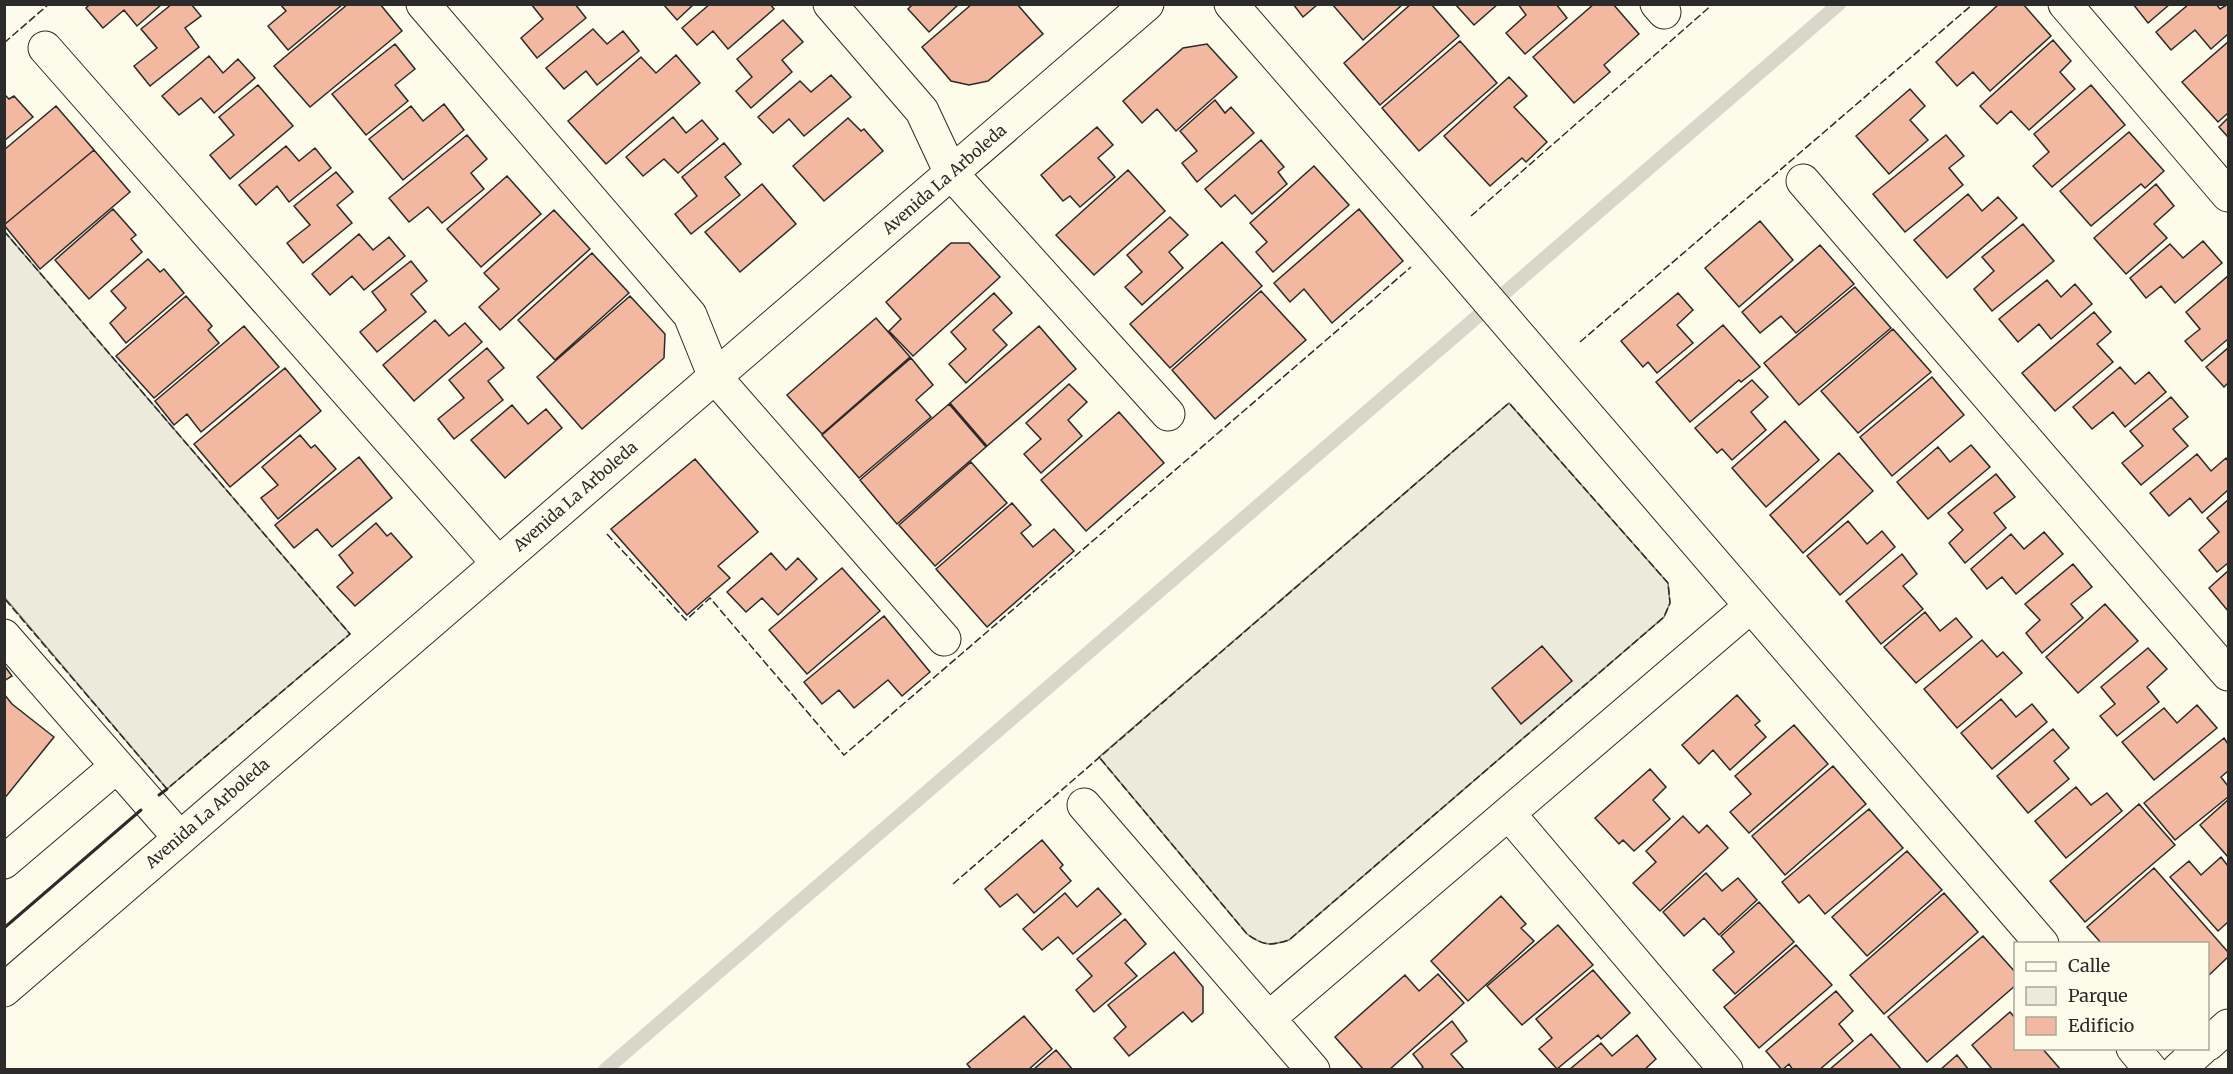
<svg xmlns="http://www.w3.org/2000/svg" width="2233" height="1074" viewBox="0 0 2233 1074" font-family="Merriweather,serif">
  <rect width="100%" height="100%" fill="#fdfbea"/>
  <path fill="#ecebdb" stroke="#74746e" stroke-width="1.5" d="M4,231l346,403 -183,155 -162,-191z
    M1509,403l159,180 2,20 -6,14 -375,323c-19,6 -25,6 -42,-6l-148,-177z"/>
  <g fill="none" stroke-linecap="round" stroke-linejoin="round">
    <path stroke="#d8d7c9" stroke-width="14" d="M605,1070l1234,-1066"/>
  </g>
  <path fill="#f2b8a0" stroke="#2b2b2b" stroke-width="1.5" d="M90,4h72l-25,22 -13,-16 -21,18 -17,-20z
    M172,4h19l10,12 -16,12 14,19 -49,39 -16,-20 23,-18 -16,-19z
    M280,4h63l-55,46 -20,-24 18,-15z
    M348,4h32l22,27 -92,76 -36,-41z
    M531,4h44l11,14 -49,40 -16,-20 22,-19z
    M663,4h31l-17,16z
    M710,4h60l4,5 -46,40 -15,-18 -16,14 -15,-17z
    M913,4h46l-30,28 -21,-23z
    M972,4h45l26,30 -55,47 -19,4 -18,-4 -29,-34z
    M1293,4h25l-15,13z
    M1332,4h71l-40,36z
    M1411,4h20l28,32 -79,69 -36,-42z
    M1455,4h43l-24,21z
    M1518,4h38l11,14 -42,36 -19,-21 20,-18z
    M1594,4h19l26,30 -35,31 6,7 -36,31 -41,-46z
    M1999,4h24l28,32 -61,55 -17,-19 -16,14 -21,-24z
    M2133,4h37l-22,19z
    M2189,4h27l4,5 8,-5v30l-17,15 -16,-19 -24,20 -15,-18z
    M783,20l20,22 -21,18 10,12 -41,36 -15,-17 16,-14 -15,-18z
    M593,29l14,15 16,-13 16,20 -42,34 -11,-14 -22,18 -18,-21z
    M2053,40l18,21 -11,11 15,17 -46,41 -18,-19 -14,13 -17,-18z
    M1460,41l37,42 -78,68 -37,-43z
    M2228,42v71l-10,9 -36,-40z
    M395,44l20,25 -20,16 13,16 -42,34 -34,-41z
    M1207,44l30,33 -61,54 -19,-22 -15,14 -19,-22 60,-53z
    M676,55l24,28 -94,81 -38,-43 73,-64 15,16z
    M209,56l14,17 15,-14 17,19 -41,35 -13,-15 -22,17 -17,-19z
    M831,75l20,22 -47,39 -15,-17 -16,14 -15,-16 42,-36 11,11z
    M1509,77l18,19 -13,11 33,35 -21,20 -4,-4 -32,28 -46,-50z
    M258,85l35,41 -63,53 -20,-24 24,-20 -15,-18z
    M2091,85l34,40 -73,62 -19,-21 16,-14 -15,-18z
    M1910,89l15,17 -15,14 18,20 -39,34 -33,-38z
    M4,94l5,5 5,-3 19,21 -29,24z
    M1215,100l10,13 6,-6 23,26 -57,49 -15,-19 15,-12 -17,-20z
    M444,104l20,26 -61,50 -34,-41 42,-33 12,15z
    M56,106l38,44 -90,75v-75z
    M673,117l13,16 16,-13 16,19 -40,34 -14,-14 -21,17 -17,-19z
    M848,118l13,13 3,-2 19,22 -59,50 -31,-35z
    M2228,118v19l-9,-10z
    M1097,127l16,18 -15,13 17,19 -35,30 -10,-11 -7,5 -22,-26z
    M2129,132l35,39 -19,17 -4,-4 -50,42 -31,-35z
    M467,135l20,24 -16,14 13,16 -42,34 -14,-16 -19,15 -20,-24z
    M1946,135l18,21 -15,12 14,17 -58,47 -32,-38z
    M1261,140l23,27 -6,5 9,12 -35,30 -17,-19 -14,12 -16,-18z
    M724,143l17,21 -16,13 15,18 -49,39 -16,-20 22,-18 -15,-19z
    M286,146l13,15 16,-13 16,20 -42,34 -12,-16 -21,19 -17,-20z
    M94,150l36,42 -90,77 -36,-44z
    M1314,166l35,39 -76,67 -17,-20 11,-10 -17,-19z
    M1128,170l37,41 -71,64 -38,-40z
    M336,172l17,20 -16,13 15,18 -49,40 -16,-20 23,-18 -16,-19z
    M507,176l34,38 -60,53 -34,-38z
    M762,184l34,40 -56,48 -35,-40z
    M2156,184l18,22 -20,18 13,14 -41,36 -32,-36z
    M1968,194l14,17 16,-14 19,21 -70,60 -33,-38z
    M113,209l23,26 -5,4 11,13 -53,47 -34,-39z
    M1359,209l44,52 -71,62 -28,-34 -14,13 -16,-19z
    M554,210l36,39 -90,81 -21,-23 20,-18 -15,-16z
    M1170,217l18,18 -19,17 14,16 -41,37 -17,-18 17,-15 -15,-17z
    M1760,221l33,39 -54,47 -34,-39z
    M2023,224l31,37 -62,50 -18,-22 20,-18 -12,-14z
    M359,234l14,16 16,-13 16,19 -41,34 -12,-14 -22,19 -18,-21z
    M2203,241l19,22 -47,40 -14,-17 -15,12 -16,-20 40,-34 13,14z
    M1222,242l40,44 -92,82 -40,-44z
    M951,243h18l31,34 -87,79 -24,-25 12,-12 -15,-17z
    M1820,245l34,39 -58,49 -15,-17 -21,17 -18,-21z
    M592,253l37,40 -74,67 -37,-40z
    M148,259l12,13 4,-3 20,24 -58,50 -16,-20 16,-15 -15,-17z
    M411,261l16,20 -16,13 15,18 -49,40 -17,-20 26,-22 -14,-18z
    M2228,276v63l-26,22 -17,-20 15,-12 -14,-17z
    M2047,280l14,17 14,-13 17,20 -41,35 -12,-15 -21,18 -19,-23z
    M1855,287l36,41 -92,77 -35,-42z
    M1261,291l45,49 -91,79 -43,-49z
    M994,293l18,20 -19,17 14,15 -41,38 -17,-19 17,-15 -15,-17z
    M1678,293l15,17 -16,15 16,18 -36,30 -9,-11 -5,5 -22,-26z
    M186,296l26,30 -4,4 11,13 -65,55 -38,-42z
    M630,296l35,38 -1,24 -82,71 -45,-52z
    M2094,312l17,20 -14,12 16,18 -58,49 -33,-38z
    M876,318l34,39 -88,77 -35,-39z
    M435,320l14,16 16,-13 17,19 -68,59 -31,-36z
    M1723,325l37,42 -19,15 -2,-2 -49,42 -34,-40z
    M244,326l35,41 -78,65 -14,-18 -13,11 -19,-24z
    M1039,326l37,43 -89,77 -37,-43z
    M1893,329l38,43 -73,61 -37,-42z
    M487,348l17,20 -16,13 15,19 -49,39 -16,-20 26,-21 -15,-18z
    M2228,348v35l-4,4 -18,-20z
    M911,358l22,27 -17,15 15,17 -72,61 -37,-43z
    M2120,367l15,17 14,-12 17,20 -41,35 -12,-15 -21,17 -19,-22z
    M285,368l36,43 -91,76 -36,-43z
    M1932,377l32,38 -72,61 -32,-39z
    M1752,380l16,17 -17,15 15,18 -34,30 -10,-11 -5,4 -22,-25z
    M1069,384l18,18 -19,18 14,16 -41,37 -17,-19 17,-15 -15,-16z
    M2171,397l17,20 -15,12 15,17 -47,39 -19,-22 21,-17 -13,-15z
    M949,404l37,43 -89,77 -37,-44z
    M512,405l16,19 18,-15 16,19 -57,50 -34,-38z
    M1119,412l45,51 -78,68 -45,-51z
    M1785,421l34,39 -53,47 -34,-39z
    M300,435l11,13 4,-3 21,24 -58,50 -17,-21 17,-13 -16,-18z
    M1971,445l19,22 -62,52 -31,-37 41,-35 12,15z
    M1839,453l34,38 -70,62 -33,-38z
    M2197,454l14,17 15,-13 2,3v29l-26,23 -12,-15 -21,18 -19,-23z
    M359,457l33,41 -60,49 -15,-18 -23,19 -19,-23z
    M695,459l63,73 -40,34 12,12 -43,37 -76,-86z
    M971,462l36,41 -72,63 -36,-41z
    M1996,474l19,23 -21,16 12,15 -41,35 -16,-20 14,-13 -15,-17z
    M2228,500v63l-11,9 -18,-22 20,-18 -12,-14z
    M1012,503l19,22 -10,8 12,14 21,-18 20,22 -87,76 -51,-58z
    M1848,521l19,23 15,-13 13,16 -55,48 -33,-39z
    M376,523l11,13 4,-3 21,24 -57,49 -18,-19 16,-14 -14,-18z
    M2044,532l19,22 -47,40 -14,-17 -15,12 -16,-20 40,-35 13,15z
    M771,553l15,17 12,-12 19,21 -39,36 -16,-17 -16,14 -19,-20z
    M1902,554l15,20 -14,12 20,23 -42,35 -35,-43z
    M2073,564l19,23 -21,17 12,14 -41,35 -16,-20 14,-13 -15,-16z
    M842,568l38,43 -73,63 -38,-44z
    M2228,571v40l-19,-23z
    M2105,604l33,37 -60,52 -32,-36z
    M1925,612l15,19 16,-13 16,19 -56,46 -32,-36z
    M884,616l46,56 -28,24 -14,-16 -34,28 -15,-18 -17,14 -18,-22z
    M1982,640l15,17 6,-5 19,21 -65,55 -33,-39z
    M1542,646l30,35 -51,43 -29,-36z
    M2148,648l19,21 -20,18 12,15 -42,34 -17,-20 15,-12 -14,-17z
    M4,665l8,11 -8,5z
    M4,694l8,10 42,33 -50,62z
    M1737,695l23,26 -5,4 11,12 -36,33 -17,-20 -14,14 -17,-19z
    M2001,699l15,18 16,-13 15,18 -55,47 -31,-36z
    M2197,705l20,23 -63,52 -32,-38 42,-34 13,15z
    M1794,725l34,39 -79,69 -19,-21 21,-18 -16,-18z
    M2053,729l16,19 -15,13 15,18 -41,34 -31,-37z
    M2224,738l4,6v27l-7,6 7,9v11l-53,43 -31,-37z
    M1833,766l33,38 -81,71 -33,-39z
    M1650,769l16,18 -13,13 17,19 -36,32 -11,-11 -4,4 -24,-26z
    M2076,787l15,18 16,-12 15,18 -56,47 -31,-37z
    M2228,800v57l-28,-32z
    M2139,804l36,41 -90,77 -35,-41z
    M1869,809l34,39 -78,66 -16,-19 -10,8 -17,-21z
    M1683,816l16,17 8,-8 21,23 -68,63 -27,-28 23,-21 -10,-11z
    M1042,840l21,25 -3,3 11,13 -37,32 -17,-19 -17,13 -15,-18z
    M1907,851l35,39 -75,66 -35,-39z
    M2221,857l7,9v56l-10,9 -48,-54 19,-16 12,14z
    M2154,868l74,84v5l-20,19v-32h-106l-15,-17z
    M1706,873l16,18 16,-13 19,22 -38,35 -15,-17 -20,18 -21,-24z
    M1098,888l23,26 -48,40 -15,-17 -16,13 -19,-21 42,-36 12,14z
    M1944,893l34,39 -94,82 -34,-39z
    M1501,896l25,28 -5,4 13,13 -66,60 -37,-40z
    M1759,902l35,40 -59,52 -22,-24 21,-18 -13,-16z
    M1125,919l21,25 -21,19 12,13 -43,36 -18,-22 16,-14 -15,-17z
    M1558,925l35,40 -71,60 -35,-39z
    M1983,936l33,37v12l-89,77 -39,-45z
    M1796,945l36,40 -73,63 -35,-41z
    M1174,952l29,35v26l-11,9 -9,-10 -54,44 -15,-18 12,-11 -18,-22z
    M1593,970l37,43 -29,26 -3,-4 -41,34 -18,-20 13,-11 -16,-19z
    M1438,974l26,29 -75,67h-25l-29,-33 70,-62 14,16z
    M1836,991l17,20 -14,13 14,17 -34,29h-26l-4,-6 -7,6 -16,-19z
    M2010,1012l6,7v29h26l19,22h-68l-21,-25z
    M1024,1016l28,33 -24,21h-56l-5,-6z
    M1452,1021l15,20 -16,13 14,16h-45l3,-3 -10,-13z
    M1871,1034l31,36h-73z
    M1637,1035l19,24 -12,11h-75l32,-27 11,13z
    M1056,1050l17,20h-40z
    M1957,1055l12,15h-29z"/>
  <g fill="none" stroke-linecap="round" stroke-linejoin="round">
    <defs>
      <path id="minor" d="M423,4l267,311 25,62 229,262
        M830,4l92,107 29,62 217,241
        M1231,4l208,239 603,701
        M1657,4l7,8
        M2065,4l163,191
        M45,48l453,515
        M1803,181l425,493
        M4,636l175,201
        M1084,805l229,265
        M1509,814l217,256
        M4,862l113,-96
        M4,990l1143,-986
        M1269,1018l482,-412
        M2208,1044l20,-18
        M2133,1048l18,22
        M2178,1070l24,-22"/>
    </defs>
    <use href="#minor" stroke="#2b2b2b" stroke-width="35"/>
    <use href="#minor" stroke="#fdfbea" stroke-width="33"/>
    <path stroke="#2b2b2b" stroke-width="1.5" stroke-dasharray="8 3" stroke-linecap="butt" d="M4,43l45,-39
      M1471,216l242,-212
      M4,231l346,403 -183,155 -163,-191
      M1580,342l393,-338
      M607,534l79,86 24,-22 134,157 567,-488
      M953,884l556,-481 159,180 2,20 -6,14 -375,323c-19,6 -25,6 -42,-6l-148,-177"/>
    <path stroke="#2b2b2b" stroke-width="3" d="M159,795l8,-6
      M4,928l137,-118"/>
  </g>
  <g text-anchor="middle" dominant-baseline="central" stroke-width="4.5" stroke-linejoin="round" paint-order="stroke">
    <g font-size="16" fill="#2b2b2b" stroke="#fdfbea">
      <text transform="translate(944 179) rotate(-41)">Avenida La Arboleda</text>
      <text transform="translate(575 496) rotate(-41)">Avenida La Arboleda</text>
      <text transform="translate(207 813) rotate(-41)">Avenida La Arboleda</text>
    </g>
  </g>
  <rect width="2233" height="1074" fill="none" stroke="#2b2b2b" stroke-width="12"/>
  <rect x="2014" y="942" width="195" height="108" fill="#fdfbea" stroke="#a9a89e" stroke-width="1.5"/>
  <rect x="2026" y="962" width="30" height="9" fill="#fdfbea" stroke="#a9a89e" stroke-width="1.5"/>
  <text x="2068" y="972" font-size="18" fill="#2b2b2b">Calle</text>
  <rect x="2026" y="987" width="30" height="18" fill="#ecebdb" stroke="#a9a89e" stroke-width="1.5"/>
  <text x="2068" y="1002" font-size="18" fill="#2b2b2b">Parque</text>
  <rect x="2026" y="1017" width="30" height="18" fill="#f2b8a0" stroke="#a9a89e" stroke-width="1.5"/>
  <text x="2068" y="1032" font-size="18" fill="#2b2b2b">Edificio</text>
</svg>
